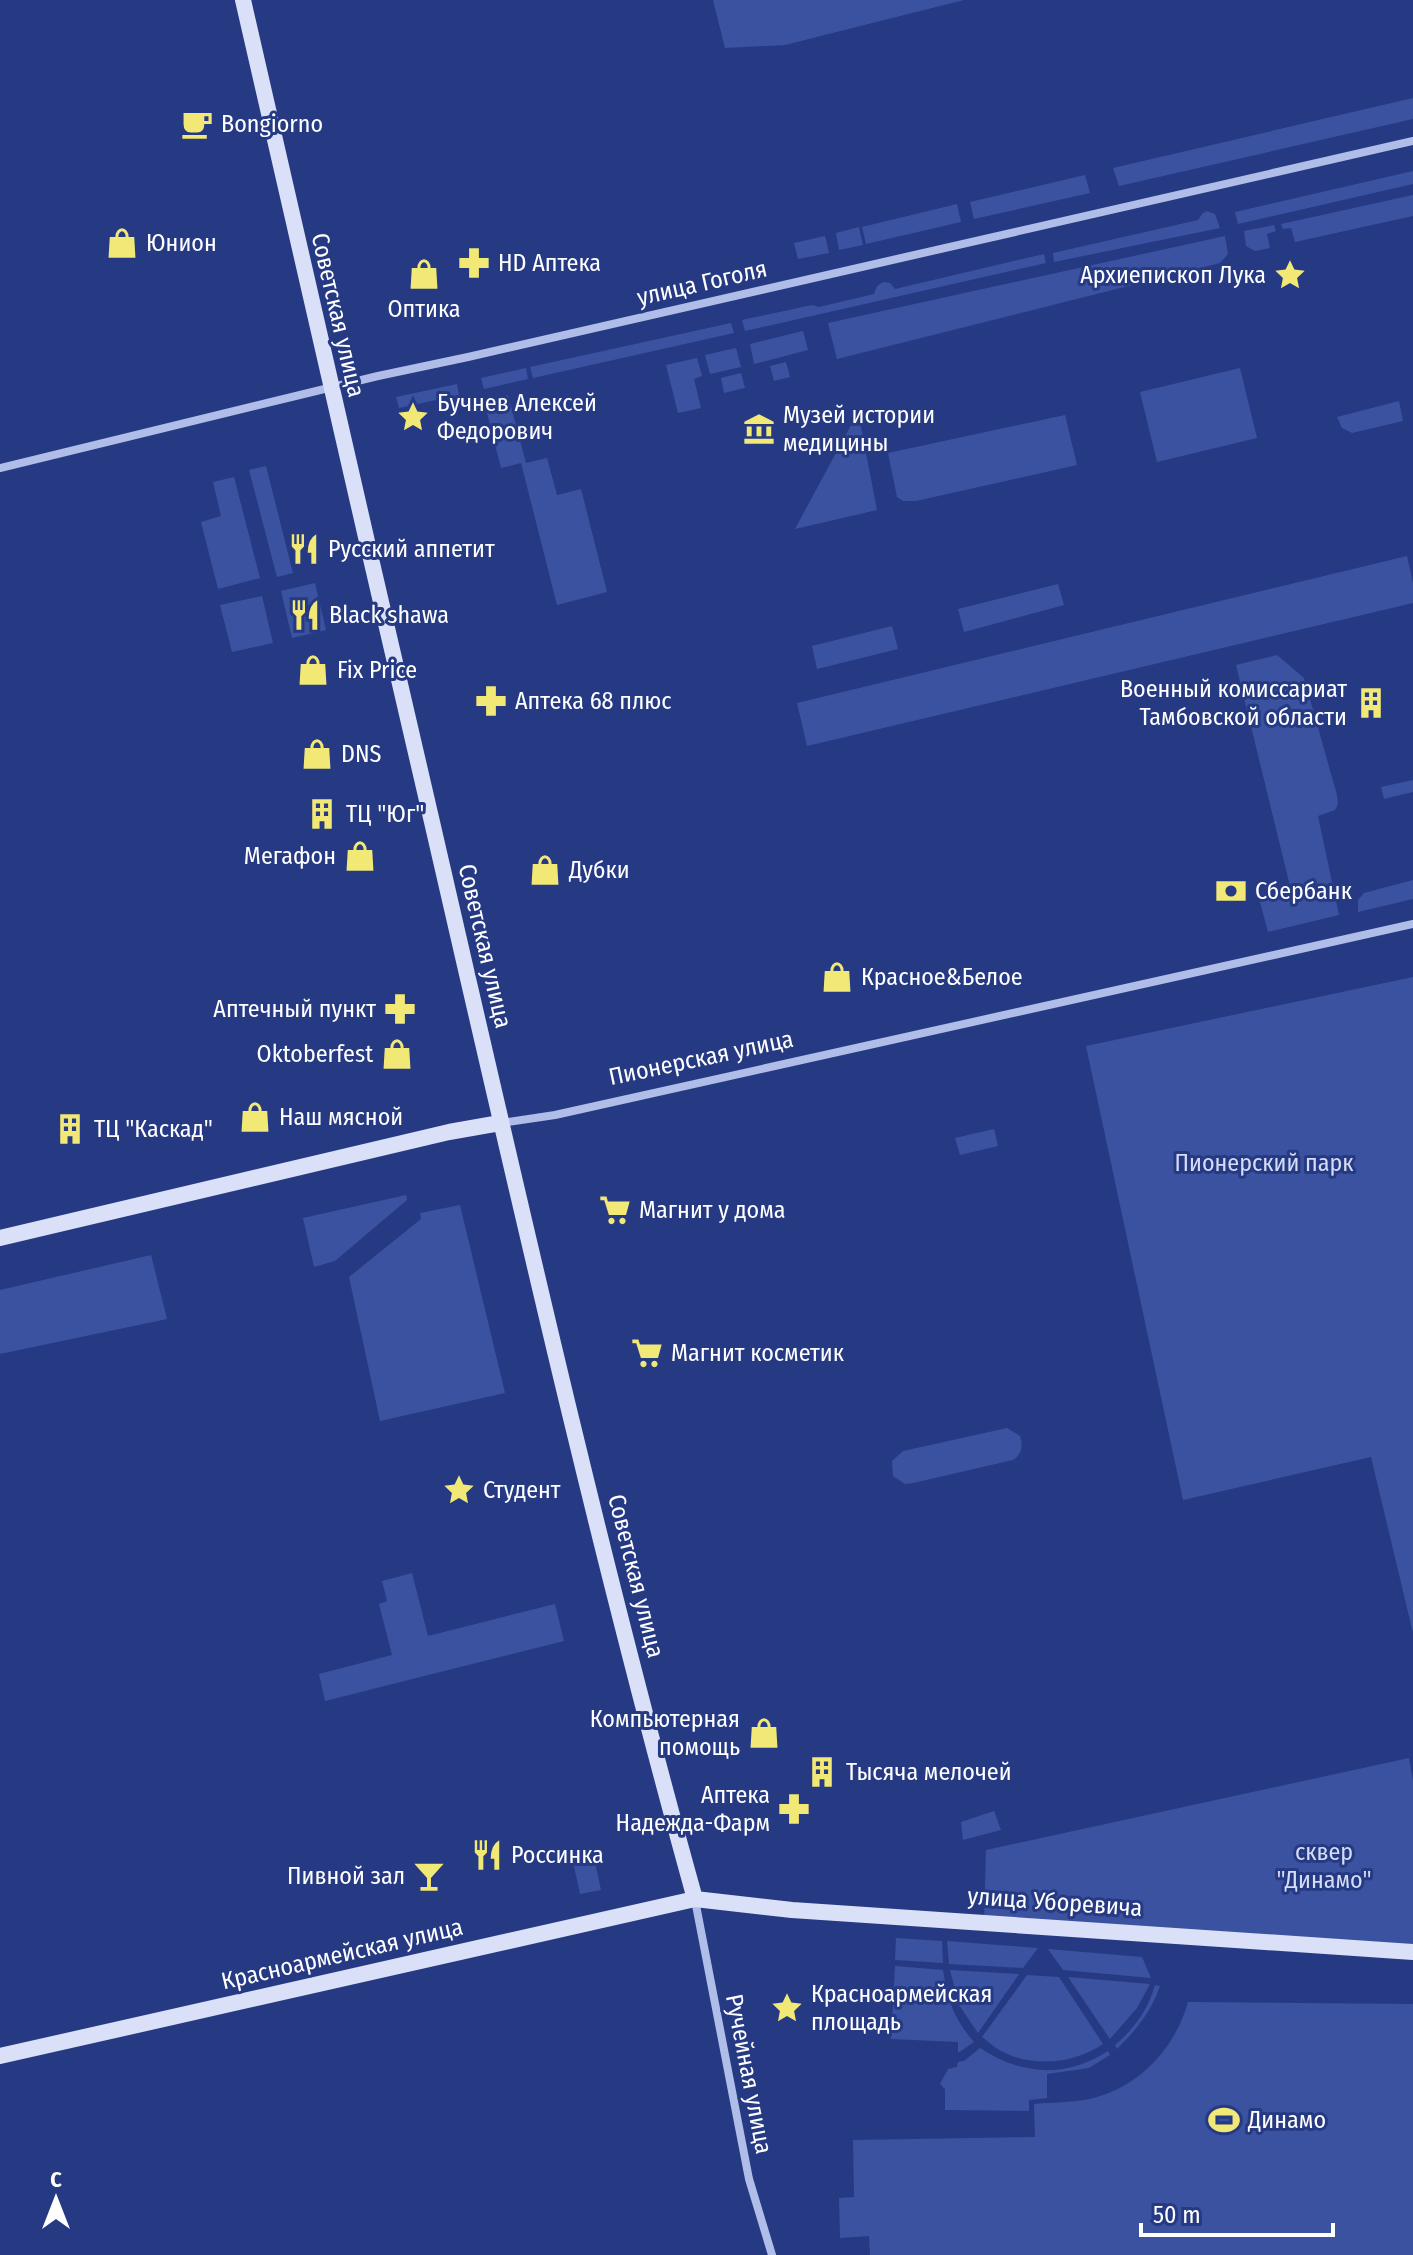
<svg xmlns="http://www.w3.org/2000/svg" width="1413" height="2255" viewBox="0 0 1413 2255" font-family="'Fira Sans Condensed',sans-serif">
  <rect width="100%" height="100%" fill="#263a84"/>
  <path fill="#3b52a1" d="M713,0h251l-179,45 -60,3z
    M1413,98v21l-294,67 -6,-18z
    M1413,171v13l-175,40 -3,-12z
    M1085,175l5,18 -116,26 -4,-17z
    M1413,195v21l-118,26 -4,-14 -8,1 -2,-5z
    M957,204l4,18 -95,22 -4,-17z
    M1207,211l8,3 5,14 -166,34 -1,-9 145,-33 5,-7z
    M1274,225l2,6 -9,3 3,14 -15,3 -9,-5 -2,-15z
    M859,227l4,18 -24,5 -3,-17z
    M825,236l4,17 -31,6 -4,-16z
    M1225,236l3,18 -8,9 -383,96 -9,-36z
    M1044,254l2,9 -301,68 -3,-11 70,-15 7,2 55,-13 3,-8 6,-4 7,1 5,6z
    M731,323l3,10 -201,45 -3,-11z
    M803,331l5,19 -54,14 -4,-20z
    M736,348l5,19 -31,7 -5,-19z
    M697,358l5,18 -8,3 7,29 -23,5 -12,-48z
    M786,362l4,15 -16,4 -4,-15z
    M526,368l2,11 -44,10 -3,-11z
    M1240,368l17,70 -100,24 -17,-70z
    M741,373l4,15 -21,5 -3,-15z
    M457,384l2,11 -60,13 -3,-11z
    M508,395l18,68 21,-5 10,37 24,-6 26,103 -50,13 -36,-142 -20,5 -17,-67z
    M1399,401l4,20 -51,12 -10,-5 -5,-11z
    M858,412l19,98 -82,19z
    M1065,415l12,50 -161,36h-13l-6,-4 -9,-44z
    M266,466l27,107 -16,4 -28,-107z
    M234,477l26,101 -42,11 -17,-67 20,-6 -8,-34z
    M1407,556l6,27v20l-606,143 -10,-43z
    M315,583l11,47 -34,8 -11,-47z
    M1058,584l6,21 -100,27 -6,-23z
    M262,596l11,47 -41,9 -12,-47z
    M892,626l6,23 -81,20 -5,-23z
    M1277,655l27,23 33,117 1,9 -3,6 -17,6 21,99 -71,17 -10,-37 32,-9 -54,-221z
    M1413,780v12l-29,7 -3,-12z
    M1413,880v19l-55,13v-12l6,-7z
    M1413,977v656l-42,-176 -188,43 -97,-454z
    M994,1129l4,17 -38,9 -5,-17z
    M406,1195l1,5 -72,61 -21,6 -11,-49z
    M460,1205l45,188 -125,28 -31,-144 72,-58 -1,-6z
    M151,1255l16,64 -167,35v-64z
    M1007,1428l13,8c3,11 2,18 -7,24l-100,23 -8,1 -12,-8 -1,-15 11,-10z
    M412,1573l16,63 127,-32 9,37 -239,60 -6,-27 73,-19 -13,-51 8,-3 -5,-20z
    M1409,1758l4,23v176c-144,-5 -286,-19 -429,-36l2,-71z
    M994,1811l7,19 -38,10 -2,-18z
    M593,1853l8,37 -21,4 -8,-37z
    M896,1938l46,3 1,22 -48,-3z
    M947,1941l91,7 -15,20 -74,-4z
    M1048,1949l94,8 9,21 -88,-8z
    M895,1966l48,4c5,31 10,47 31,72l-16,11v-11l-67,-3z
    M950,1970l69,4 -41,59 -19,-28z
    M1027,1975l32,2 44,67c-28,19 -68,24 -100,8 -7,-3 -14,-10 -21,-15z
    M1068,1977l82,7 -13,24 -27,31z
    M1155,1985l5,1c-9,26 -24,44 -43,63l-2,-4c19,-16 33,-35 40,-60z
    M1188,2002l225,2v251h-543l-1,-19 -29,2 -1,-40 15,-1 -1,-57 182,-3 -1,-33c20,-2 44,-1 63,-7 44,-12 79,-51 91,-95z
    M980,2048c41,27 85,31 128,3l2,4 -21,13 -42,6v24l-18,2v11l-84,-1v-21l-5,-5 8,-15 9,-2 1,-5 6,-1z"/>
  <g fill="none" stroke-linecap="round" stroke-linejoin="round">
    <path stroke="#b0bde8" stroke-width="8" d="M0,468l378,-92 90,-19 945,-216
      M501,1123l54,-8 858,-191
      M695,1900l54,279 23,76"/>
    <path stroke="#dae0f7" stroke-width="16" d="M243,0c61,275 126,548 189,822 83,360 164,721 263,1077
      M0,1238l449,-106 51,-9
      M0,2056l695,-157 97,11 621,42"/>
  </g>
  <defs>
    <symbol id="cafe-bare" viewBox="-9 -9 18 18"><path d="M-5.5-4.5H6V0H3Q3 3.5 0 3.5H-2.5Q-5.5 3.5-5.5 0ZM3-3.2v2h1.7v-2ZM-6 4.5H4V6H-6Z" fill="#f1e875" stroke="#263a84" stroke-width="2.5" paint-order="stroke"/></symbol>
    <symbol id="shop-bare" viewBox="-9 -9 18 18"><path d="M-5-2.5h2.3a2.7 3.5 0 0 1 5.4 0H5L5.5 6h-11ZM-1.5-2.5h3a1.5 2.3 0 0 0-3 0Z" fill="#f1e875" stroke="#263a84" stroke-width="2.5" paint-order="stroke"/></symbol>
    <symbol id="pharmacy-bare" viewBox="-9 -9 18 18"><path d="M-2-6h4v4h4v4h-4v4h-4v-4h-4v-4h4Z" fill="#f1e875" stroke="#263a84" stroke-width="2.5" paint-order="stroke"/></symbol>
    <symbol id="sight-bare" viewBox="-9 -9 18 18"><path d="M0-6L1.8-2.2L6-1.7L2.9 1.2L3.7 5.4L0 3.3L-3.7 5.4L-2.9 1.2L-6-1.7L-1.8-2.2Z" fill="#f1e875" stroke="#263a84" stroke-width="2.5" paint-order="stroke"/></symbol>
    <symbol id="museum-bare" viewBox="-9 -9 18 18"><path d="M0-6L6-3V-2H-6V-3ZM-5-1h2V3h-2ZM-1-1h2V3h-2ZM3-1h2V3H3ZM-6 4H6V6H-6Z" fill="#f1e875" stroke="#263a84" stroke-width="2.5" paint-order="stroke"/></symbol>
    <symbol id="restaurant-bare" viewBox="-9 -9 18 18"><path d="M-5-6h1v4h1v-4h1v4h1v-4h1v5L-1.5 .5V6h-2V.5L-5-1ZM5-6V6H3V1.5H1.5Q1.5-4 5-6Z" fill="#f1e875" stroke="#263a84" stroke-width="2.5" paint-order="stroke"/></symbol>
    <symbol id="building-bare" viewBox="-9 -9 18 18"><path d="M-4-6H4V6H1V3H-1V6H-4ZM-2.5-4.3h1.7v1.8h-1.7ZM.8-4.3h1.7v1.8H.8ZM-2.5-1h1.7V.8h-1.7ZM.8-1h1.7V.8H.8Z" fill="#f1e875" stroke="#263a84" stroke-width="2.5" paint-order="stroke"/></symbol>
    <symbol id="bank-bare" viewBox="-9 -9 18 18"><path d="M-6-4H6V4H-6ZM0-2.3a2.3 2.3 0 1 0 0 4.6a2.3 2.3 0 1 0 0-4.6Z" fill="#f1e875" stroke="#263a84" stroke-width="2.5" paint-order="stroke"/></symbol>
    <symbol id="supermarket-bare" viewBox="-9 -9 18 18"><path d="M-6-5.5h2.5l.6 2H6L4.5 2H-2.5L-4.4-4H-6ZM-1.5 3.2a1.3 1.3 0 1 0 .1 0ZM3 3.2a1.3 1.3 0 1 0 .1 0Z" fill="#f1e875" stroke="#263a84" stroke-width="2.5" paint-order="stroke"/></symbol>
    <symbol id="bar-bare" viewBox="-9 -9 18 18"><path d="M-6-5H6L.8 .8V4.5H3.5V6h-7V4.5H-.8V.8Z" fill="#f1e875" stroke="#263a84" stroke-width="2.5" paint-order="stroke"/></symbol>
    <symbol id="stadium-bare" viewBox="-9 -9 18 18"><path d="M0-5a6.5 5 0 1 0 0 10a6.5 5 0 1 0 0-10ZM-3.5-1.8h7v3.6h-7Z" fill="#f1e875" stroke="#263a84" stroke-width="2.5" paint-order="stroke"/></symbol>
  </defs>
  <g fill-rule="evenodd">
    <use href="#cafe-bare" x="175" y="102" width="44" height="44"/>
    <use href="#shop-bare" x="100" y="221" width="44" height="44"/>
    <use href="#pharmacy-bare" x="452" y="241" width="44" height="44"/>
    <use href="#shop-bare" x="402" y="252" width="44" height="44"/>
    <use href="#sight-bare" x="1268" y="253" width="44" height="44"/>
    <use href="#sight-bare" x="391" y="395" width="44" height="44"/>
    <use href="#museum-bare" x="737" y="407" width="44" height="44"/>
    <use href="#restaurant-bare" x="282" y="527" width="44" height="44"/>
    <use href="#restaurant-bare" x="283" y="593" width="44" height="44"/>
    <use href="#shop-bare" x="291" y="648" width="44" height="44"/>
    <use href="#pharmacy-bare" x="469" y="679" width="44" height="44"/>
    <use href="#building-bare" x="1349" y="681" width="44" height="44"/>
    <use href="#shop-bare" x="295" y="732" width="44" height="44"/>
    <use href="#building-bare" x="300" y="792" width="44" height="44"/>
    <use href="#shop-bare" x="338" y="834" width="44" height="44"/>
    <use href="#shop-bare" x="523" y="848" width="44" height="44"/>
    <use href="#bank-bare" x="1209" y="869" width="44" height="44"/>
    <use href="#shop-bare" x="815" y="955" width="44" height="44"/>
    <use href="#pharmacy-bare" x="378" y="987" width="44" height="44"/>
    <use href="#shop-bare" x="375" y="1032" width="44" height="44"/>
    <use href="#shop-bare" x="233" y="1095" width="44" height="44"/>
    <use href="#building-bare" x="48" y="1107" width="44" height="44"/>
    <use href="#supermarket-bare" x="593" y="1188" width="44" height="44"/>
    <use href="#supermarket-bare" x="625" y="1331" width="44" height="44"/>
    <use href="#sight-bare" x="437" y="1468" width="44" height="44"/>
    <use href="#shop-bare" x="742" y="1711" width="44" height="44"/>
    <use href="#building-bare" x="800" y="1750" width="44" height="44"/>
    <use href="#pharmacy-bare" x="772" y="1787" width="44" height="44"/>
    <use href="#restaurant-bare" x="465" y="1833" width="44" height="44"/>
    <use href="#bar-bare" x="407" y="1854" width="44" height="44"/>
    <use href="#sight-bare" x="765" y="1986" width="44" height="44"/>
    <use href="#stadium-bare" x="1202" y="2098" width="44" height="44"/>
  </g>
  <g text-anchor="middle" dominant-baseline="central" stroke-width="6" stroke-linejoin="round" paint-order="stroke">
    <g font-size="24" fill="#fff" stroke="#263a84" text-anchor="start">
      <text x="221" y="124">Bongiorno</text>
      <text x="146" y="243">Юнион</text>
      <text x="498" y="263">HD Аптека</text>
      <text x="1266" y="275" text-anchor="end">Архиепископ Лука</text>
      <text x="424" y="309" text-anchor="middle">Оптика</text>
      <text x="437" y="403">Бучнев Алексей<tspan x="437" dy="28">Федорович</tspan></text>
      <text x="783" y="415">Музей истории<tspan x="783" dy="28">медицины</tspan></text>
      <text x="328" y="549">Русский аппетит</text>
      <text x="329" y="615">Black shawa</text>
      <text x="337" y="670">Fix Price</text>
      <text x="1347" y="689" text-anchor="end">Военный комиссариат<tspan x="1347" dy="28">Тамбовской области</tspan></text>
      <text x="515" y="701">Аптека 68 плюс</text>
      <text x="341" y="754">DNS</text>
      <text x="346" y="814">ТЦ "Юг"</text>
      <text x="336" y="856" text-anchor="end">Мегафон</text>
      <text x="569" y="870">Дубки</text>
      <text x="1255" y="891">Сбербанк</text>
      <text x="861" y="977">Красное&amp;Белое</text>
      <text x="376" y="1009" text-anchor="end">Аптечный пункт</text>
      <text x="373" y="1054" text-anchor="end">Oktoberfest</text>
      <text x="279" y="1117">Наш мясной</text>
      <text x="94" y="1129">ТЦ "Каскад"</text>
      <text x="639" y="1210">Магнит у дома</text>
      <text x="671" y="1353">Магнит косметик</text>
      <text x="483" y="1490">Студент</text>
      <text x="740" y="1719" text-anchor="end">Компьютерная<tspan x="740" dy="28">помощь</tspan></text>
      <text x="846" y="1772">Тысяча мелочей</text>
      <text x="770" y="1795" text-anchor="end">Аптека<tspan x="770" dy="28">Надежда-Фарм</tspan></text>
      <text x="511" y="1855">Россинка</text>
      <text x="405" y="1876" text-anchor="end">Пивной зал</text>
      <text x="811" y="1994">Красноармейская<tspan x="811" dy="28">площадь</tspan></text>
      <text x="1248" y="2120">Динамо</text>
    </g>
    <g font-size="24" fill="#fff" stroke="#263a84">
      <text transform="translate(702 283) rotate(-13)">улица Гоголя</text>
      <text transform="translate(338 315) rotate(77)">Советская улица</text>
      <text transform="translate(485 946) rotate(77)">Советская улица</text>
      <text transform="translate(701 1058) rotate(-12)">Пионерская улица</text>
      <text transform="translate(636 1576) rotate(76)">Советская улица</text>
      <text transform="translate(1055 1902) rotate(4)">улица Уборевича</text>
      <text transform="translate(342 1954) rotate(-13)">Красноармейская улица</text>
      <text transform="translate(749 2074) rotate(79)">Ручейная улица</text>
    </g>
    <g font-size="24" fill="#d4dcf6" stroke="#263a84">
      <text x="1264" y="1163">Пионерский парк</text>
      <text x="1324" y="1852">сквер<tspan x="1324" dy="28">"Динамо"</tspan></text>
    </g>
  </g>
  <g transform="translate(56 2199)" stroke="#263a84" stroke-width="6" paint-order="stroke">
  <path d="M0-6L14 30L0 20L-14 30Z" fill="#ffffff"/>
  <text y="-12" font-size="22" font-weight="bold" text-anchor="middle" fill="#ffffff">С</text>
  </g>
  <path d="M1141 2223v12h192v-12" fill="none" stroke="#ffffff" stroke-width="4"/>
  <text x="1153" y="2223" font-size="24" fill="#ffffff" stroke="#263a84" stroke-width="6" paint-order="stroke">50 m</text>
</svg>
